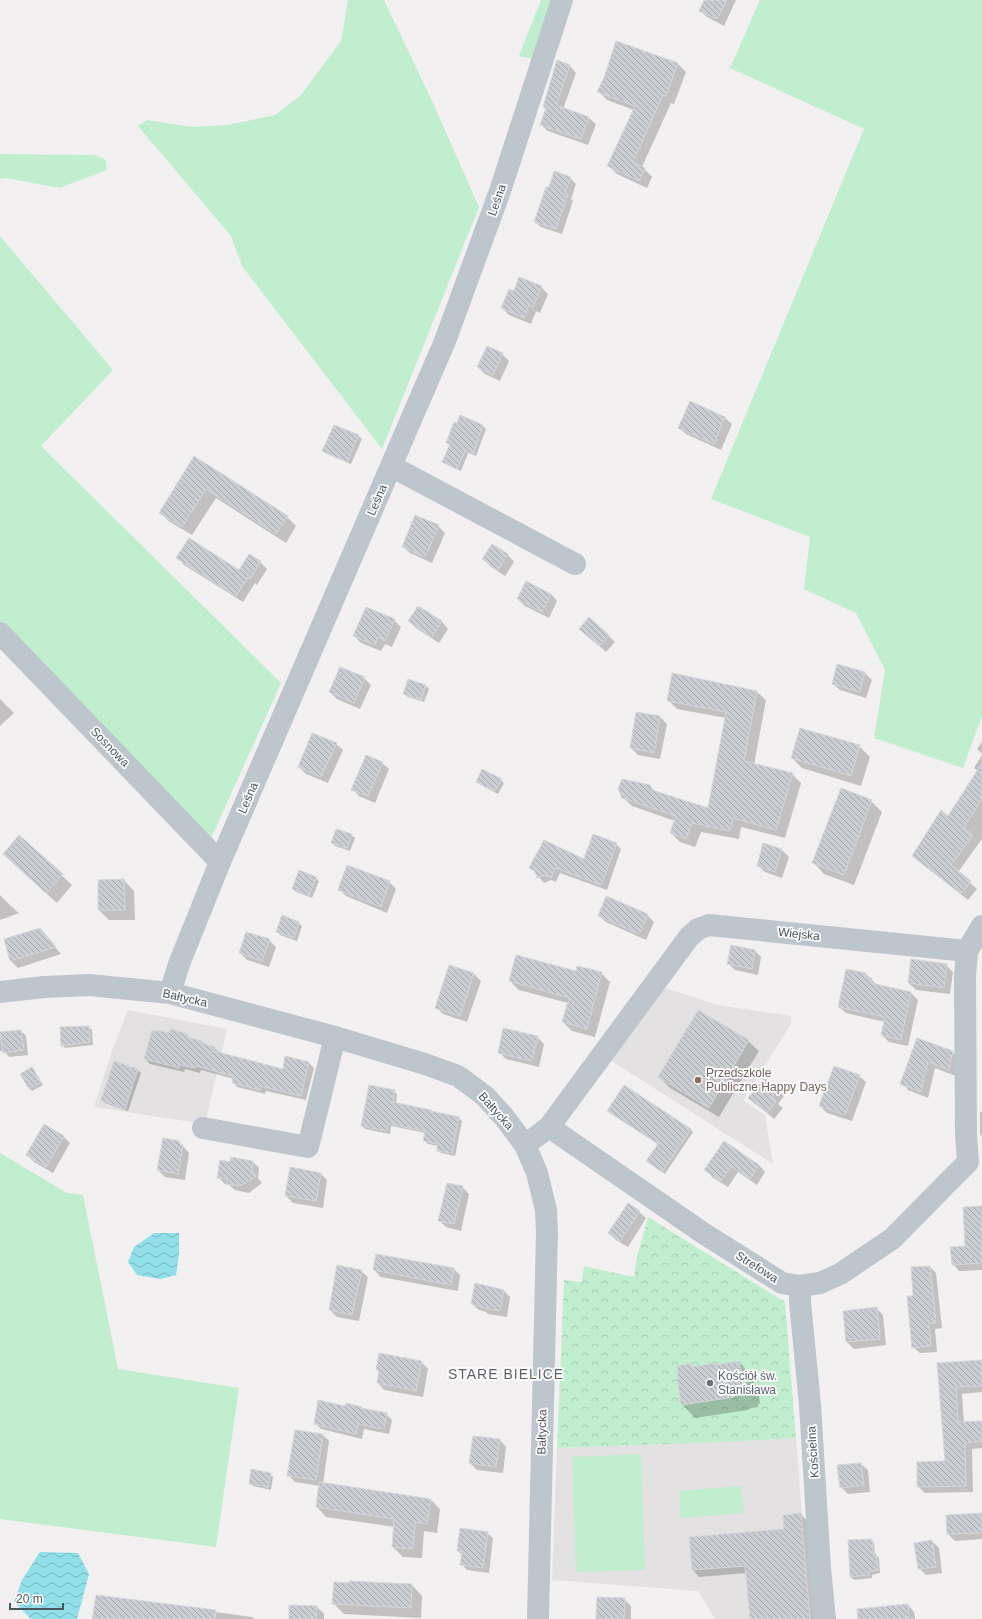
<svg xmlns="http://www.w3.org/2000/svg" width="982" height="1619" viewBox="0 0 982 1619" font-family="Helvetica,sans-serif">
  <defs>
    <pattern id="park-crowns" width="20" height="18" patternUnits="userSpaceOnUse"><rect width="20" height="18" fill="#c1eece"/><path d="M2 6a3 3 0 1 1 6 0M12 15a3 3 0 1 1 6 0" fill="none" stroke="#a7ceb3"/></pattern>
    <pattern id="water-waves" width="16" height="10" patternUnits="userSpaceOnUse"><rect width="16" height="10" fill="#90dfe9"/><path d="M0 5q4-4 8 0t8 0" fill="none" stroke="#78b8c0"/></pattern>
    <pattern id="building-back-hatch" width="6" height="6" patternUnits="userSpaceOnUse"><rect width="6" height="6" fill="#caced2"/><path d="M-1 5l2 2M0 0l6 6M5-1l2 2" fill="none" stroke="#a6aaae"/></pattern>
  </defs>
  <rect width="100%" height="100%" fill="#f3f0f1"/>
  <path fill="#e3e1e2" d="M662,987l56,18 73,11v8l-48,76 22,15 8,49 -163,-104z
    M128,1010l99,19 -22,95 -111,-17 19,-59z
    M796,1438l14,181h-95l-17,-28 -146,-11 5,-132 168,-6z"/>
  <path fill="#c1eece" d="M348,0h36l49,103 46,104 -97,242 -140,-183 -11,-30 -93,-110 9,-6 45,7 36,-2 47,-10 26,-20 40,-54z
    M541,0h13l-21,59 -14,-3z
    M760,0h222v716l-19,52 -89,-30 11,-68 -29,-57 -52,-24 6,-52 -99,-38 153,-370 -134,-61z
    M0,154l95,1 11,5 1,10 -48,18 -53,-10 -6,1z
    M0,236l113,134 -72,76 240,237 -73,162 -208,-224z
    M0,1153l67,40 16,2 35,174 121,19 -23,159 -216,-28z
    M641,1454l4,116 -69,2 -4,-115z
    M741,1486l3,27 -63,5 -2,-27z"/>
  <path fill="url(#park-crowns)" d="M648,1217l137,85 11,136 -71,4 -168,6 7,-168 18,2 2,-16 50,11 3,-20z"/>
  <path fill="url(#water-waves)" d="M154,1233h25v21l-3,21 -16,4 -23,-4 -9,-13 6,-15z
    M40,1552l38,1 11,21 -12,45h-46l-17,-17 8,-22z"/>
  <path fill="#0003" d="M705,0h31l-12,26 -17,-9 -7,-6z
    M617,42l61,22 8,8 -12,32 -3,-1 -29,64 10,10 -5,11 -30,-14 -8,-8 25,-56 -27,-10 -8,-8z
    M570,66l6,7 -13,36 26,9 7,6 -8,21 -40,-14 -7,-6 6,-16 -3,-3z
    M570,178l6,6 -5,15 2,2 -11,33 -21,-7 -6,-5 14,-33z
    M541,287l7,7 -8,19 -4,-2 -5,13 -22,-9 -7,-7 13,-16z
    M502,354l7,7 -9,20 -15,-7 -7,-7z
    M690,402l35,16 7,6 -11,26 -35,-16 -7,-7z
    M461,416l22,10 3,3 -10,27 -8,-3 -7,18 -14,-6 -3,-3 6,-16 -3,-4z
    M334,426l24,10 4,3 -11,25 -24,-10 -3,-3z
    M195,458l92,59 9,9 -10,17 -70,-45 -24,37 -22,-13 -10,-9z
    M438,526l7,7 -13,30 -22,-10 -7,-6z
    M492,545l16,10 6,7 -9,14 -15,-10 -7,-7z
    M178,558l61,13 21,-9 7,7 -10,16 -2,-2 -12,19 -59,-37z
    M551,594l6,7 -8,17 -24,-12 -7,-7z
    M418,607l24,15 6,7 -9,14 -23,-15 -7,-7z
    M394,620l7,7 -9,20 -7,-3 -4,7 -20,-8 -7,-7z
    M608,635l7,7 -9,10 -18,-16z
    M865,673l7,7 -6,18 -26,-8 -7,-6z
    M364,678l7,7 -11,24 -23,-10 -7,-7z
    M426,686l3,3 -5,13 -16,-5 -4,-3z
    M757,692l9,8 -12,65 38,9 9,9 -16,55 -44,-11 -2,12 -38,-7 -6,15 -15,-5 -9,-9 4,-12 -43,-15 -9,-9 27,-11 6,6 52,18 18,-92 -49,-9 -9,-9z
    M0,699l14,14 -14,13z
    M637,713l23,4 7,7 -7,35 -22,-4 -7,-7z
    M982,742v12l-5,-5z
    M336,744l7,6 -15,33 -22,-9 -7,-7z
    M859,746l11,11 -9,29 -59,-18 -10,-10z
    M982,755v19l-8,-6z
    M382,763l7,6 -14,34 -16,-7 -6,-7z
    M501,780l3,3 -6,11 -17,-9 -4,-3z
    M982,780v59l-24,33 19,17 -9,11 -55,-44z
    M871,801l11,11 -28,73 -30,-11 -10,-11z
    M351,835l4,3 -5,13 -15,-5 -3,-3z
    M19,836l53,49 -15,18 -43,-39z
    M616,844l5,5 -14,41 -47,-17 -4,9 -5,-2 -7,3 -13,-15 54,-8z
    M764,844l18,6 7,7 -7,21 -17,-6 -7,-6z
    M316,878l3,3 -7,17 -16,-6 -3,-3z
    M124,880l10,11 1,29h-26l-10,-10v-29z
    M389,882l7,7 -9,24 -41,-17 -7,-7z
    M0,895l10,10 9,8 -19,7z
    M647,915l7,7 -8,18 -40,-18 -7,-6z
    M299,923l3,3 -5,15 -17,-6 -3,-3z
    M40,929l21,25 -43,14 -7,-7 -6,-21z
    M269,940l7,7 -7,20 -22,-7 -7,-7z
    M755,951l6,6 -3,18 -23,-5 -7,-7z
    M946,965l7,7 -3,22 -34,-4 -7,-7z
    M450,966l24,8 7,7 -14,41 -24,-8 -7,-7z
    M577,973h24l9,9 -15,55 -23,-6 -9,-9 5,-19 -49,-13 -9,-9z
    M866,974l12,12 33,7 7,7 -10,46 -19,-4 -7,-7 3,-13 -39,-9 -7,-6z
    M89,1027l3,3 1,15 -28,3 -3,-3z
    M21,1031l5,5 2,19 -19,2 -5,-6h-4v-18z
    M170,1034l17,1 4,4 11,2 4,5 8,2 5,4 64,19 3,-13 23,5 5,5 -8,32 -40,-9 -1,3 -28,-7 -4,-5 1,-3 -33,-9 -1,3 -15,-4 -1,3 -34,-8 -5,-5z
    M537,1037l7,7 -5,23 -33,-8 -7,-7z
    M918,1039l34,13 7,6 -3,18 -21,-8 -7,30 -20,-8 -6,-7z
    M748,1041l11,10 -40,66 -49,-29 -11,-11z
    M115,1062l23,8 3,3 -13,38 -23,-8 -3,-3z
    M32,1068l11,17 -11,6 -3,-3z
    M859,1076l7,6 -14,39 -25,-8 -7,-7z
    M777,1089l7,7 -6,8 5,4 -9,11 -18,-15z
    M394,1091l3,3 -1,10 35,6 2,2 26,6 3,3 -7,35 -14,-3 -3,-3v-4l-10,-2 -3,-3 1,-8 -35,-7 -1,8 -25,-5 -3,-3z
    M980,1112h2v24l-2,-2z
    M44,1125l20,12 6,6 -17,30 -19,-11 -7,-7z
    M690,1129l3,3 -28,42 -14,-10z
    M179,1142l10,11 -4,27 -20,-3 -7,-7z
    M724,1143l35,22 6,7 -8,13 -19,-13 -10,15 -16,-10 -6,-7z
    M253,1162l6,6 -1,10 4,5 -13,10 -14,-3 -6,-5 -4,-1 -7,-7 13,-14z
    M321,1174l6,6 -4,28 -30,-5 -7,-7z
    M462,1187l7,7 -8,37 -15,-4 -7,-7z
    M982,1207v63l-23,1 -6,-7 13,-17z
    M639,1212l7,6 -18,29 -12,-7 -7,-7z
    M930,1267l6,6 6,55 -7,1 2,23 -17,1 -7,-6 2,-50z
    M454,1269l6,6 -2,16 -77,-14 -7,-7z
    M361,1271l7,6 -9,44 -22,-4 -7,-7z
    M504,1291l6,6 -3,20 -19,-3 -2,-2 -7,-2 -7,-6z
    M876,1308l7,7 3,30 -32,4 -7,-7 -3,-30z
    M982,1361v31l-20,2 2,29 18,-1v26l-10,1 1,43 -48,1 -7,-7 28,-24 -8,-98z
    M421,1362l7,7 -5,28 -39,-7 -6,-7 2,-11 -3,-3z
    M739,1362l14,14 1,7 4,4 2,17h-2v3l-10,2v1l-53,8 -13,-14 8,-40 4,4 21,-4 2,2z
    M386,1414l6,6 -3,14 -25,-5 -2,10 -41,-10 -6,-6z
    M323,1435l6,6 -6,43 108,16 9,9 -3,24 -13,-2 -2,27 -19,-1 -10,-10 2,-20 -69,-10 -9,-10 3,-21 -25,-4 -7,-7z
    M500,1440l6,7 -3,26 -26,-3 -7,-7z
    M861,1464l7,6 2,22 -22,2 -7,-7z
    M270,1474l3,3 -2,13 -18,-4 -3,-3z
    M801,1514l6,7 8,98h-64l-4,-46 -48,4 -6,-7 -3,-32 95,-9z
    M982,1514v25l-27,2 -7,-7z
    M487,1533l6,5 -4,35 -22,-3 -5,-6v-9l-4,-4z
    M871,1540l3,3 1,11 4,4 1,15 -8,2v3l-18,2 -3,-3 -2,-36z
    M932,1541l7,7 3,25 -16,2 -7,-7z
    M349,1584l63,1 10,11 -1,22 -77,-4 -11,-11z
    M96,1596l156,21 3,2h-161z
    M624,1599l7,7v13h-33z
    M908,1605l6,7 1,7h-45z
    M290,1606l27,1 7,7v5h-34z"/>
  <path fill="url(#building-back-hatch)" stroke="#d4d7db" d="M704,0h23l-10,19 -18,-8z
    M616,41l62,22 -12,33 -3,-1 -30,67 12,6 -6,13 -32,-15 28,-60 -38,-14 7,-14z
    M557,60l13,5 -14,40 33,12 -8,22 -41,-14 6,-17 -3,-1z
    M554,171l17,6 -6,16 3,1 -12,35 -22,-7 12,-35h3z
    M519,277l23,9 -9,21 -4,-2 -5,13 -23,-10 8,-19 5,2z
    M487,346l16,7 -10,22 -16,-8z
    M690,401l35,16 -11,27 -36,-16z
    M460,415l23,10 -10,29 -8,-3 -8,18 -15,-7 8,-18 -4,-1 8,-21 3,1z
    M334,425l25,10 -12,27 -25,-11z
    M194,456l94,60 -12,18 -70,-45 -24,38 -23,-14z
    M415,515l24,10 -14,32 -23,-10z
    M189,538l50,32 10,-16 12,7 -11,18 -2,-2 -12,19 -60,-38z
    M492,544l16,10 -10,16 -16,-11z
    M526,581l25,13 -9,18 -25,-13z
    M418,606l24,15 -10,16 -24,-16z
    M366,607l29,12 -10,22 -7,-4 -3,8 -22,-9z
    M589,617l20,18 -10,11 -20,-17z
    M837,664l28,8 -5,20 -28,-8z
    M340,667l25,10 -11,26 -25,-11z
    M672,673l85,18 -13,70 49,12 -17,57 -43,-12 -3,13 -38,-8 -6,16 -16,-6 6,-17 -54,-18 -4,-9 4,-10 28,6 2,5 56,18 18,-96 -59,-11z
    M408,679l18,6 -5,15 -18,-6z
    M636,712l24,4 -6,37 -24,-5z
    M800,728l60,17 -9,31 -60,-18z
    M312,733l25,10 -16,34 -23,-10z
    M366,755l17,7 -15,34 -17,-6z
    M982,763v36l-18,29 9,7 -22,30 20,16 -10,13 -49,-38 29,-46 7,6z
    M482,769l20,10 -7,12 -19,-9z
    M841,788l31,12 -28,75 -32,-12z
    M336,829l16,5 -5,14 -16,-5z
    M593,834l24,9 -16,42 -46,-17 -4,10 -6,-3 -8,3 -2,-7 -6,-3 15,-28 40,19z
    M19,835l44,39 -17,19 -43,-39z
    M763,843l19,6 -7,23 -18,-6z
    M347,865l43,16 -9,26 -43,-17z
    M299,870l17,7 -7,19 -17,-7z
    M124,879l1,31h-27v-30z
    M606,896l42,18 -9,20 -41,-18z
    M282,915l17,7 -5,16 -18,-6z
    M40,928l16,19 -46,14 -6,-22z
    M246,932l24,7 -8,22 -23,-8z
    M731,945l24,5 -3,19 -25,-5z
    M516,955l60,16 1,-5 25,6 -15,57 -25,-7 7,-24 -60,-17z
    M911,959l36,5 -3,24 -36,-5z
    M449,965l25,8 -14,43 -25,-8z
    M846,969l20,4 -1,4 7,1 -1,5 40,9 -10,48 -20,-5 4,-18 -47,-10z
    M698,1010l51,30 -40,68 -51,-31z
    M89,1026l1,16 -29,4 -1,-19z
    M503,1028l35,8 -6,25 -34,-8z
    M170,1029l18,5 -1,3 15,4v2l13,4 -1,4 69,18 2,-13 24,6 -8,34 -40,-10 -1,4 -28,-7 1,-7 -37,-10 -1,2 -15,-3 -1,3 -35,-9 8,-29 5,1 1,-1 11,3z
    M21,1030l3,20 -21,3 -3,-21z
    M917,1038l36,13 -4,19 -21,-8 -7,30 -21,-8z
    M114,1061l24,8 -13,40 -24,-9z
    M834,1066l26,9 -15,40 -26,-9z
    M32,1067l9,15 -12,7 -9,-15z
    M764,1078l14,11 -6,8 4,4 -9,12 -19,-15z
    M369,1085l26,5 -2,12 38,8v1l28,6 -7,36 -15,-2v-7l-14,-3 2,-10 -37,-7 -1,7 -26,-5z
    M624,1085l67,44 -29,43 -16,-11 12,-17 -51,-33z
    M44,1124l20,12 -18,31 -20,-12z
    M163,1138l17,3 -1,3 4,1 -5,29 -21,-4z
    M724,1141l35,24 -9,14 -19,-13 -10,15 -17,-11z
    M231,1157l22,4 -1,9 4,6 -15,10 -14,-2v-5l-10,-1 3,-18 10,2z
    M290,1167l31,6 -5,28 -31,-5z
    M447,1183l16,3 -9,38 -16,-3z
    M628,1203l12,8 -20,30 -12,-8z
    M982,1206v57l-30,2 -2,-18 15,-1 -2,-39z
    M376,1254l78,14 -3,17 -78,-15z
    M337,1265l25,5 -10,45 -23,-5z
    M930,1266l6,57h-7l2,23 -19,2 -5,-52h6l-2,-29z
    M475,1283l29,7 -4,21 -20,-4v-1l-9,-2z
    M877,1307l3,32 -34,3 -3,-31z
    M379,1353l43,8 -6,30 -39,-8 2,-13h-3z
    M982,1360v26l-26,1 2,35 24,-1v20l-17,2 1,43 -49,1v-25l28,-1 -8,-98z
    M739,1361l2,12 3,-1 3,18 -2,1v2l-11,2v2l-53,8 -4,-27h1l-1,-12 14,-3v4l24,-4 1,2z
    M318,1400l27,6 1,-3 16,4 -1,1 26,5 -3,16 -26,-5 -2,10 -42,-10z
    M295,1430l28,4 -7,46 -29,-4z
    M473,1436l27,3 -4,28 -27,-4z
    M861,1463l3,22 -24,3 -3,-23z
    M251,1469l20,4 -3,14 -19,-3z
    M319,1482l112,17 -4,25 -12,-2 -2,27 -21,-2 2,-28 -78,-12z
    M801,1513l9,106h-60l-5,-53 -53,4 -3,-33 95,-8 -1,-14z
    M982,1513v20l-35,1 -1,-19z
    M460,1528l28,4 -5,36 -23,-3 2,-13 -5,-1z
    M872,1539l1,14 3,1 2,16 -9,2v3l-19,2 -2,-37z
    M932,1540l4,27 -18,2 -4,-26z
    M349,1581l63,3 -1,24 -79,-4 2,-22 14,1z
    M96,1595l120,15 -1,9h-123z
    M597,1597l28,1 -1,21h-28z
    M908,1604l1,15h-51l-1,-10z
    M289,1605l28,1 -1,13h-27z"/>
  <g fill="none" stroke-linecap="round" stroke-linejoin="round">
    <path stroke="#bdc6cc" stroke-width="22" d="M391,466l184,98
      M0,633l220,229
      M0,992l44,-5 45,-2 81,8 165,44 90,27 33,12 27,20 19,21 21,28 12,28 9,37 1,23 -9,386
      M170,993l9,-29 41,-102 225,-521 55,-150 62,-191
      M549,1127l154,106 79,50 18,3 20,-3 20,-9 52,-35 76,-77
      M203,1128l105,19 27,-110
      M525,1145l24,-18 140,-190 9,-8 11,-4 258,26
      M968,1162l-2,-27 -1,-159 2,-25 15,-25
      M800,1286v16l10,103 10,163 5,51"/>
  </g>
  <circle fill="#8d6e63" stroke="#fff" stroke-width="1.5" cx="698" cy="1080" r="4"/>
  <circle fill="#6b7280" stroke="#fff" stroke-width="1.5" cx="710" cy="1383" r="4"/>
  <g text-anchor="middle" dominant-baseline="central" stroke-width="3.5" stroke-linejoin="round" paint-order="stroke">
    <g font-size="12" fill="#49555d" stroke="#fff">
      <text transform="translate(497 200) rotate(-71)">Leśna</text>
      <text transform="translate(377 500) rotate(-67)">Leśna</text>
      <text transform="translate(110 747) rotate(46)">Sosnowa</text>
      <text transform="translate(248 798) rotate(-67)">Leśna</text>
      <text transform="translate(799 934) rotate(6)">Wiejska</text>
      <text transform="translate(185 998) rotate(13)">Bałtycka</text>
      <text transform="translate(496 1111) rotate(48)">Bałtycka</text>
      <text transform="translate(757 1267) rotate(32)">Strefowa</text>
      <text transform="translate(542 1432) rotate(-89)">Bałtycka</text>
      <text transform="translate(813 1452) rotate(-94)">Kościelna</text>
    </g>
    <g font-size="12" fill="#785e54" stroke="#fff" text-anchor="start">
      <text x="706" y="1073">Przedszkole<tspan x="706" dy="14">Publiczne Happy Days</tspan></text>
    </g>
    <g font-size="12" fill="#5b616d" stroke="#fff" text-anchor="start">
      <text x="718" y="1376">Kościół św.<tspan x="718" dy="14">Stanisława</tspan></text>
    </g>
    <g font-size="14" letter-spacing="1" fill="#5d6165" stroke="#fff">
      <text x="506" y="1374">STARE BIELICE</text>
    </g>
  </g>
  <path d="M10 1603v6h53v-6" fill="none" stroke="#49555d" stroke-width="2"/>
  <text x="16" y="1603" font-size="12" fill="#49555d" stroke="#ffffff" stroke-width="3" paint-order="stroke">20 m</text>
</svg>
